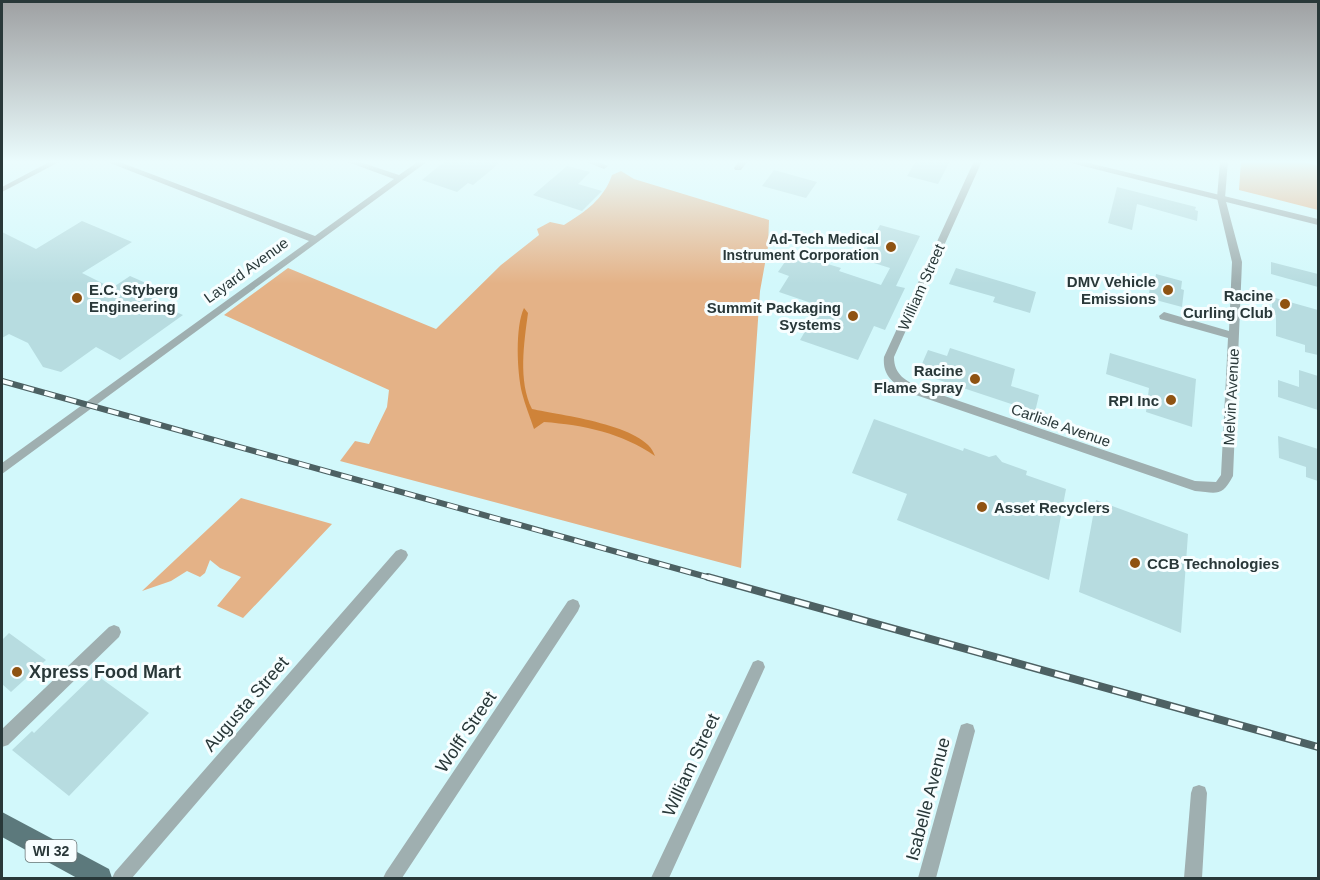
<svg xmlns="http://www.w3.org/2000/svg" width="1320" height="880" viewBox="0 0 1320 880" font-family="Helvetica,sans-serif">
  <rect width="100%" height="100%" fill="#d2f8fb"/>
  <path fill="#e4b287" d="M1241,161h59l18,5v44l-79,-20z
    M621,171l13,8 135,41 -1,27 -8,44 -19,277 -401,-107 15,-20 14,3 18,-37 2,-17 -165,-75 64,-47 148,61 65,-64 38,-30 -2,-6 13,-7 14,3c21,-13 40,-26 48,-50z
    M241,498l91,26 -89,94 -26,-12 24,-29 -21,-9 -10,-8 -5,13 -5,4 -13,-6 -16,10 -29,10z"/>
  <path fill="#cf8339" d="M524,308l4,5c-4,30 -10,68 4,96 27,6 115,16 123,47 -33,-23 -71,-31 -111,-34l-10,7c-4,-12 -9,-24 -12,-36 -5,-21 -7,-66 2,-85z"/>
  <path fill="#b7dce0" d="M445,161h57l-29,24 -5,-2 -11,9 -35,-12z
    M916,161h34l-12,23 -31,-8z
    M567,166l23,6 -12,12 24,7 -20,20 -49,-16z
    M774,170l43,12 -11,16 -44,-12z
    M1117,187l79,20 -1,3 3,1 -1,10 -60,-17 -5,26 -24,-7z
    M82,221l50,21 -50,31 30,15 18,-12 25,11 -6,5 7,4 -6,4 33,15 -63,45 -24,-13 -35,25 -18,-5 -15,-24 -19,-9 -7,4v-106l34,17z
    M880,225l40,11 -24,50 9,2 -20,42 -11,-4 -16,34 -58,-20 20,-34 -41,-14 10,-16 -11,-4 13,-19 50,15 -2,3 42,14 9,-17 -29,-9z
    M1271,262l47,12v13l-47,-13z
    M956,268l80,24 -6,21 -37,-11 2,-5 -46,-13z
    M1156,274l26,7 -1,8 3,1 -2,17 -30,-8 1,-5 -4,-1 2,-13 4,1z
    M1272,297l46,13v45l-13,-3v-7l-29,-9v-21l-4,-1z
    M950,348l65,21 -4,17 28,9 -4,17 -117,-39 10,-23 19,6z
    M1110,353l86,26 -4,48 -46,-15 3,-24 -43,-14z
    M1299,370l19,6v34l-40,-13v-17l21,7z
    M874,419l89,32 1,-3 25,9 7,-2 6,7 25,9 -1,4 40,14 -17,91 -152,-60 10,-26 -55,-21z
    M1278,436l40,13v32l-12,-4v-10l-27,-9z
    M1096,500l92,34 -7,99 -102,-41z
    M9,633l37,27 -35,32 -9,-8v-44z
    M95,674l54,39 -80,83 -57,-46 20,-19 2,2z"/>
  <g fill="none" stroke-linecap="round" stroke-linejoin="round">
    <path fill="#9fafb0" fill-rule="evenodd" d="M51,161h10l-59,31v-5z
      M105,161h12l198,75 79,-57 -49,-18h12l42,14 20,-14h9l-426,313v-11l307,-222z
      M584,161h13l11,5 -4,3z
      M739,161h9l-7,9h-6l-1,-2z
      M974,161h8l-88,196c0,18 12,24 27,31l274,93 21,1 5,-7 7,-137 -68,-19 -1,-3 5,-4 65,19 3,-69 -15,-64 3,-37h8l-3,37 17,64 -9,214c-11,21 -16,17 -38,15l-282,-97c-17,-8 -31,-17 -29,-37z
      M401,549l5,2 2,4 -2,4 -274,319h-20l3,-6 281,-321z
      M573,599l5,2 2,5 -2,5 -176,267h-19l3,-6 182,-271z
      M114,625l5,2 2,5 -2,5 -111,108 -6,2v-18l107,-102z
      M758,660l5,2 2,5 -96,211h-18l102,-216z
      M967,723l6,2 2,6 -39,147h-18l41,-147 2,-6z
      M1199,785l6,2 2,6 -5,85h-18l7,-85 2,-6z"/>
    <path fill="#9fafb0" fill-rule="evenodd" d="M1063,161h18l237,58v6z"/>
    <path fill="#5c797c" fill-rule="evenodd" d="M2,812l107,57 3,9h-35l-75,-41z"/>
    <defs>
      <path id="rail-far1" d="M2,381l712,198"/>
      <path id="rail" d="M708,577l610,170"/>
    </defs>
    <use href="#rail-far1" stroke="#4d6163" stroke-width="6"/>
    <use href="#rail" stroke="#4d6163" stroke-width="8"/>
    <use href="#rail-far1" stroke="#f7feff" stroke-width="4" stroke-dasharray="11" stroke-linecap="butt"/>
    <use href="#rail" stroke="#f7feff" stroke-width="5" stroke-dasharray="15" stroke-linecap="butt"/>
  </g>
  <linearGradient id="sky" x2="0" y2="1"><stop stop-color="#9ea0a2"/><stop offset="0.57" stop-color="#ebfcfd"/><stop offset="1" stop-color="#ebfcfd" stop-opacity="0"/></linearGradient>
  <rect width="1320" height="284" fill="url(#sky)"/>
  <g fill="#8f5312" stroke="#f7feff" stroke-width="2">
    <circle cx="891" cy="247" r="6"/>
    <circle cx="1168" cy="290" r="6"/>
    <circle cx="77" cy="298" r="6"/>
    <circle cx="1285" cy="304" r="6"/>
    <circle cx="853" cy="316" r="6"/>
    <circle cx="975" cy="379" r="6"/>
    <circle cx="1171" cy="400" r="6"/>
    <circle cx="982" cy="507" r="6"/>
    <circle cx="1135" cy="563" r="6"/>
    <circle cx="17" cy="672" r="6"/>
  </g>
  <g text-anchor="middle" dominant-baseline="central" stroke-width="6" stroke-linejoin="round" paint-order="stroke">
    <g font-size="14" font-weight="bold" fill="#293839" stroke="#f7feff" text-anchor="end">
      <text x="879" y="239">Ad-Tech Medical<tspan x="879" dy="16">Instrument Corporation</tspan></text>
    </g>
    <rect fill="#f7feff" stroke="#677374" stroke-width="1.5" x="25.5" y="840" width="51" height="22" rx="4.5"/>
    <g font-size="14" font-weight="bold" fill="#293839">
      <text x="51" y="851">WI 32</text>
    </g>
    <g font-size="15" fill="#293839" stroke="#f7feff">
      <text transform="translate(246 270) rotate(-36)">Layard Avenue</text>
      <text transform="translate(921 287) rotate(-66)">William Street</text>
      <text transform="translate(1231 397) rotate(-87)">Melvin Avenue</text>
      <text transform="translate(1061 425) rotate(19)">Carlisle Avenue</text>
    </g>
    <g font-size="15" font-weight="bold" fill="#293839" stroke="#f7feff" text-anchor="end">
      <text x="1156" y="281">DMV Vehicle<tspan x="1156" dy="17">Emissions</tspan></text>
      <text x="89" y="289" text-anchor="start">E.C. Styberg<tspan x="89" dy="17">Engineering</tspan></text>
      <text x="1273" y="295">Racine<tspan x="1273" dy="17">Curling Club</tspan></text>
      <text x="841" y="307">Summit Packaging<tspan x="841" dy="17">Systems</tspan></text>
      <text x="963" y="370">Racine<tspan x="963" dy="17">Flame Spray</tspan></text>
      <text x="1159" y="400">RPI Inc</text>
      <text x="994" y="507" text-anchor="start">Asset Recyclers</text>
      <text x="1147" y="563" text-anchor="start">CCB Technologies</text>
    </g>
    <g font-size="18" font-weight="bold" fill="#293839" stroke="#f7feff" text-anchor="start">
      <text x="29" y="672">Xpress Food Mart</text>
    </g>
    <g font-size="18" fill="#293839" stroke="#f7feff">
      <text transform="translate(246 704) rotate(-49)">Augusta Street</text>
      <text transform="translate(466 732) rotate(-56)">Wolff Street</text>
      <text transform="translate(691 765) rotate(-65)">William Street</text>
      <text transform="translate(928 799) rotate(-75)">Isabelle Avenue</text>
    </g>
  </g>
  <rect width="1320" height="880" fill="none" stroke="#293839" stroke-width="6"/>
</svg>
